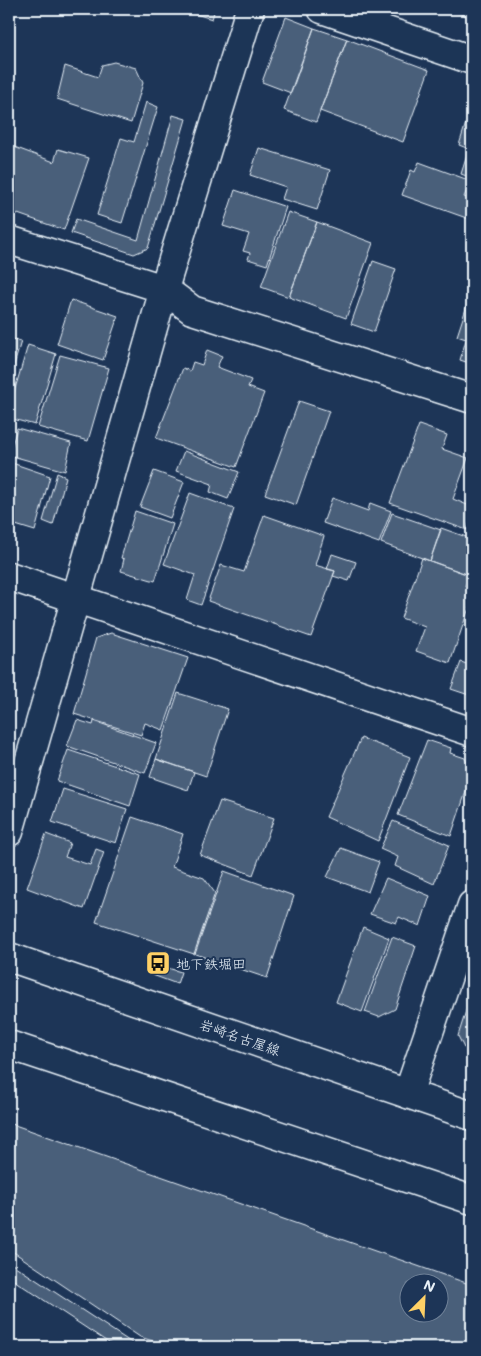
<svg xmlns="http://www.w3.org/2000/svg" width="481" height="1356" viewBox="0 0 481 1356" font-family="Mali,'Klee One',sans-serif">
  <rect width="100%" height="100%" fill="#1d3557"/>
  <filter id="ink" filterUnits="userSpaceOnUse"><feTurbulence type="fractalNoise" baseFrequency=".02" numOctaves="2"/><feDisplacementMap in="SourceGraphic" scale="10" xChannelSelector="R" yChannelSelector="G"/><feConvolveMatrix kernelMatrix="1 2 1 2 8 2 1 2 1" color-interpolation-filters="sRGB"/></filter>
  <g filter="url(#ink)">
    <path fill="#495e7a" stroke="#e8f1f8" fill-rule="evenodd" d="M179,9h36l-3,10z
      M447,9h25v9z
      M286,17l28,11 -23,65 -29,-11z
      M314,28l33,11 -31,83 -32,-12z
      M347,39l82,31 -26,72 -83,-31z
      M114,62l22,6 7,15 -12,40 -74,-24 8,-33 33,11 4,-12z
      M146,102l12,5 -36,116 -25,-8 24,-77 13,4z
      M472,104v74l-11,-4 8,-25 -10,-4z
      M173,115l13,4 -38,129 -14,6 -63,-21 5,-14 62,21z
      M9,145l45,17 4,-13 31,9 -25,72 -55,-19z
      M259,148l71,22 -13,40 -35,-11 4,-12 -36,-12z
      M419,162l52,19 -7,16 8,3v20l-70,-25 9,-25 4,2z
      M235,190l51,17 -19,58 -19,-6 2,-6 -7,-2 6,-17 -26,-8z
      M288,212l29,10 -28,75 -28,-10z
      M317,222l56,21 -27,75 -57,-21z
      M373,261l23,8 -22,63 -23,-8z
      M472,290v51l-15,-5z
      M71,300l47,16 -15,44 -46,-16z
      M9,338l12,3 -12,42z
      M466,340l6,1v23l-12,-4z
      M28,345l28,9 -21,71 -26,-7v-9z
      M207,350l15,6 -5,11 34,13 -3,7 16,6 -28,74 -80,-29 27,-70 7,3 3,-9 9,3z
      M60,355l49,13 -21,73 -50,-14z
      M299,401l30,10 -33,94 -31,-11z
      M419,425l28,10 -5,14 26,9 -15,41 19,8v8l-5,15 -77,-27z
      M17,428l54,15 -6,28 -56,-16z
      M184,451l55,21 -11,27 -18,-7 2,-8 -36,-13z
      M9,462l41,14 -15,55 -26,-8v3z
      M154,471l30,11 -14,36 -30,-11z
      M57,473l9,4 -13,48 -10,-4z
      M190,493l44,16 -33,96 -14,-5 8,-25 -31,-11z
      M332,498l36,13 2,-8 21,8 -12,32 -56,-20z
      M135,511l38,13 -18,57 -34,-10 3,-12 -3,-1z
      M392,513l49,17 -11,31 -49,-18z
      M264,515l60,21 -9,29 20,6 -24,66 -103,-36 13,-36 23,7z
      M441,528l31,11v37l-42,-15z
      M332,554l24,8 -7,19 -16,-5 2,-5 -8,-2z
      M422,558l47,17 -4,11 7,3v10l-22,64 -34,-12 9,-24 -24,-9z
      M111,633l77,25 -25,72 -18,-7 -4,12 -67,-21 22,-76z
      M461,662l11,4v30l-21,-7z
      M178,693l50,16 -22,67 -50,-17z
      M77,720l16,5 1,-4 62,22 -11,30 -78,-27z
      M361,738l49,19 -32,84 -52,-24z
      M427,740l24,8 -1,5 15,5 7,16 -21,62 -53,-21z
      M68,750l72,24 -10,32 -73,-25z
      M156,759l38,13 -6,18 -38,-13z
      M63,789l64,20 -11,34 -64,-21z
      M220,801l54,17 -21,57 -53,-20z
      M132,817l51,17 -11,33 32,11 11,15 -21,61 -98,-32z
      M393,821l56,24 -15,39 -39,-18 3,-9 -18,-8z
      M46,834l24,9 -5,14 25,8 6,-16 8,3 -20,57 -57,-21z
      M341,848l38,14 -11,30 -41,-15z
      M224,871l70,25 -27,82 -72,-24z
      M386,878l44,18 -10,30 -21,-9 -3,6 -26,-9z
      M363,927l26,11 -27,74 -26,-10z
      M392,937l24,9 -21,63 -16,8 -14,-5z
      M151,963l30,9 -4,12 -30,-11z
      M472,992v59l-8,-3 -6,-12z
      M9,1123l463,162v62h-300l-32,-10 -131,-88zM408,1284h30v30h-30z
      M9,1262l129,85h-23l-106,-70z"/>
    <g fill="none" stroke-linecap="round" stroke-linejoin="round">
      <defs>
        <path id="minor" d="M322,9l150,51
          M9,240l155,49 28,21 280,89
          M9,576l463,156
          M9,832l155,-543 86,-280
          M408,1094l64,-189"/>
        <path id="major" d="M9,957l463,159
          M9,1045l463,155"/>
      </defs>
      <use href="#minor" stroke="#e8f1f8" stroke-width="31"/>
      <use href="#major" stroke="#e8f1f8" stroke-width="31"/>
      <use href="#minor" stroke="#1d3557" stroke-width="28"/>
      <use href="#major" stroke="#1d3557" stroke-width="28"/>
    </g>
  </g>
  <defs>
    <symbol id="bus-square" viewBox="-11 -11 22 22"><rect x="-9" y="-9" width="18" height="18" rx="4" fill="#ffd166" stroke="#1d3557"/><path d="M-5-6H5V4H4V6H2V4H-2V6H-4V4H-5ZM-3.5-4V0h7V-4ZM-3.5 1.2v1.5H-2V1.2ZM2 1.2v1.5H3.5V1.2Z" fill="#111"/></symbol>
  </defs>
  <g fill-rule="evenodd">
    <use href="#bus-square" x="144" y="949" width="28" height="28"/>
  </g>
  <g text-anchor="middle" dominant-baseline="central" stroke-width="4" stroke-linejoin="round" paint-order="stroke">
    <g font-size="14" fill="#e8f1f8" stroke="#1d3557" text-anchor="start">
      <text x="176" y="963">地下鉄堀田</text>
    </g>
    <g font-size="14" fill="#e8f1f8" stroke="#1d3557">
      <text transform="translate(240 1037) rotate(19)">岩崎名古屋線</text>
    </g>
  </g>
  <rect width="481" height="1356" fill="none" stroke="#1d3557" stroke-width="30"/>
  <rect x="15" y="15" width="451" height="1326" fill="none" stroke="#e8f1f8" stroke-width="2" filter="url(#ink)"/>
  <g transform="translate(424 1298) rotate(24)"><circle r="24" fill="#1d3557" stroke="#6e8097"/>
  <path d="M0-4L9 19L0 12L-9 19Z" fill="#ffd166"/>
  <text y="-8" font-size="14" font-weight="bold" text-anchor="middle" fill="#e8f1f8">N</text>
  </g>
</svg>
